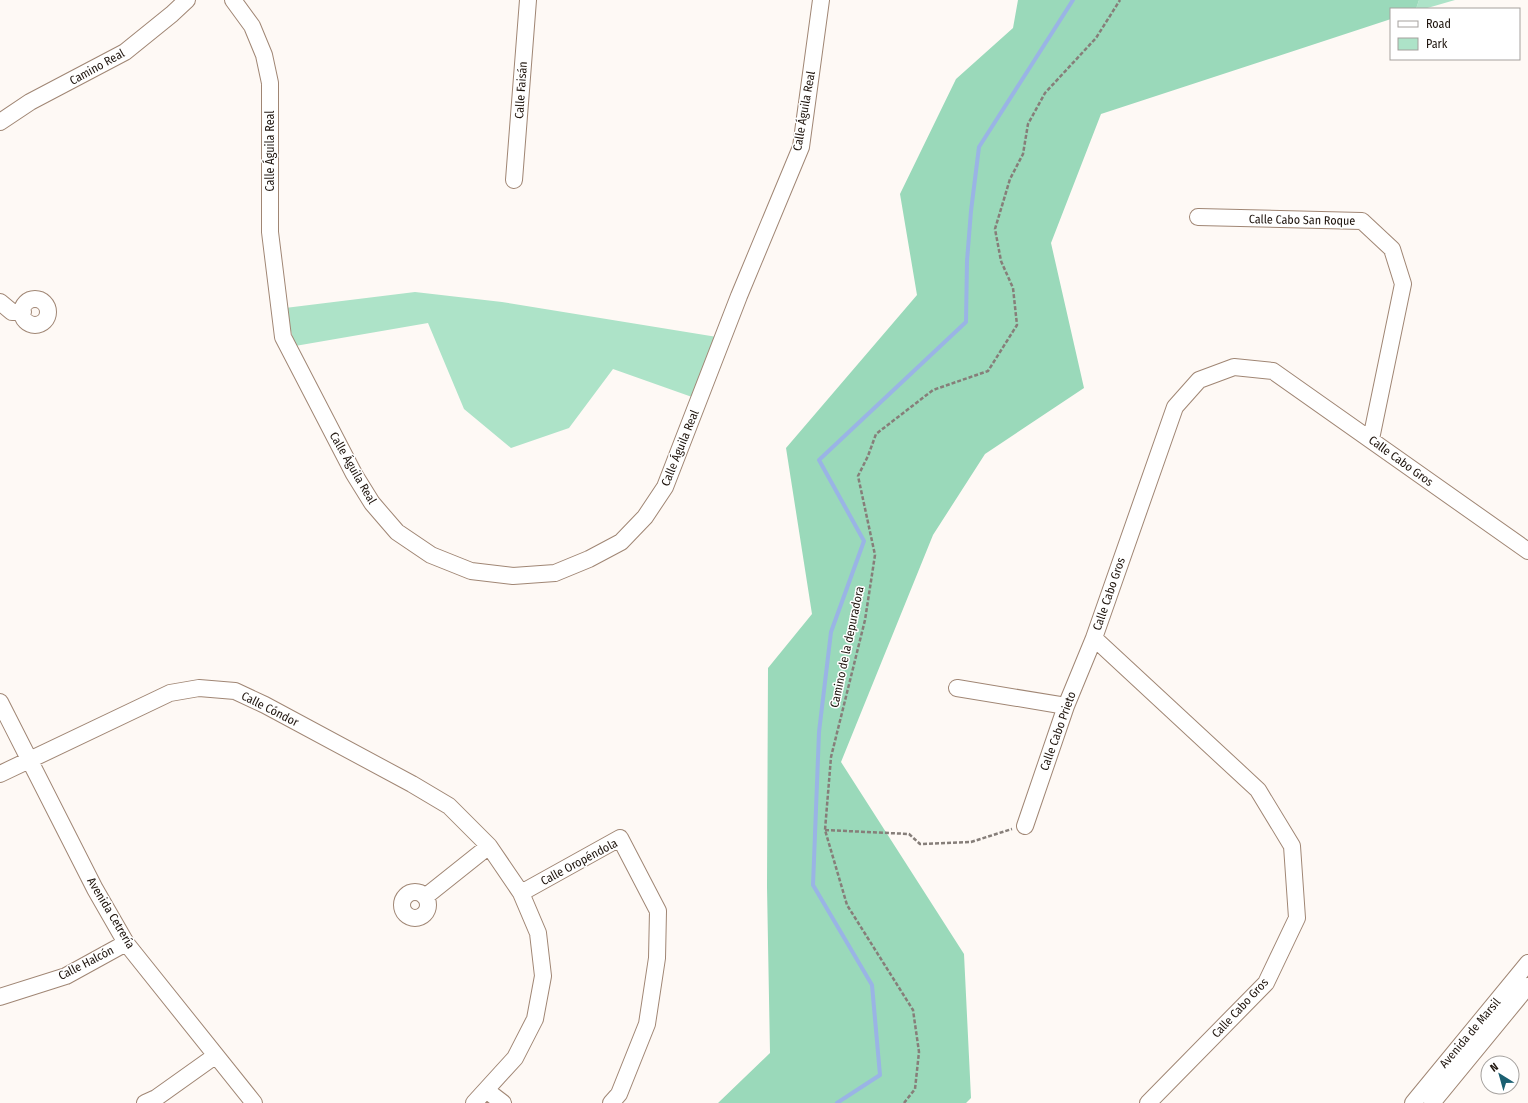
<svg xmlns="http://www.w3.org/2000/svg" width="1528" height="1103" viewBox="0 0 1528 1103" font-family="'Fira Sans Condensed',sans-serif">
  <rect width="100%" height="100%" fill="#fef9f5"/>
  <path fill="#ade3c8" d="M1419,0h36l-31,9h-8z
    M415,292l87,10 215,35 -25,60 -79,-28 -44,59 -58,20 -47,-39 -36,-86 -133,23 -10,-38z"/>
  <path fill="#9ad9ba" d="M1018,0h401l-3,9h-25v10l-290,95 -50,129 33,145 -99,66 -52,81 -92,227 123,192 7,144 -5,5h-248l52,-50 -3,-166 1,-219 44,-54 -26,-166 131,-153 -17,-101 56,-115 57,-51z"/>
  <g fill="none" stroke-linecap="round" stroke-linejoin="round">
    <path stroke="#9ab4e5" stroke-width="4" d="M837,1103l43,-28 -8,-90 -59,-100 6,-153 12,-100 33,-91 -45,-81 147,-138 1,-61 4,-50 8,-64 94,-147"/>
    <defs>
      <path id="minor" d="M233,0l19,26 12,29 6,28v149l13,105 71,137 18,29 25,29 34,23 40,16 42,5 42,-3 34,-14 32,-17 24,-25 20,-30 74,-191 62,-149 20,-147
        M0,122l30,-20 95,-50 47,-38 15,-14
        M514,180l14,-180
        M1198,217l164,4 30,28 11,35 -32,155
        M22 312a13 13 0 1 1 26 0a13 13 0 1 1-26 0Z
        M0,302l12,10h11
        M957,688l109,18
        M0,702l95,187 31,54 128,160
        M0,774l170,-81 29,-5 36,3 30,14 147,79 37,22 40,40 32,47 17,40 5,43 -8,43 -20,39 -41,45
        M1025,826l41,-120 28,-68
        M402 905a13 13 0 1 1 26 0a13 13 0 1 1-26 0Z
        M521,893l99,-55 38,73 -1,47 -10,66 -28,70 -8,9
        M425,897l64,-51
        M0,997l66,-21 60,-33
        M486,1090l17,13
        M145,1103l11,-5 59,-42
        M1148,1103l118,-120 31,-65 -5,-72 -34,-56 -164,-152 81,-231 24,-27 35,-13 39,4 255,180
        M1413,1103l115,-140
        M1432,1103l96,-117"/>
    </defs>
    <use href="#minor" stroke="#a08674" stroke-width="18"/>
    <path stroke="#867e79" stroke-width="2.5" stroke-dasharray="4 2" stroke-linecap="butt" d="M825,830l84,4 11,10 51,-2 41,-13
      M904,1103l11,-14 4,-37 -6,-42 -66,-105 -22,-75 6,-73 34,-137 10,-65 -17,-79 10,-20 8,-22 57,-44 55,-19 29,-46 -4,-37 -12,-27 -6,-32 15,-50 13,-25 5,-30 17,-31 51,-55 24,-38"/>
    <use href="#minor" stroke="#fff" stroke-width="16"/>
  </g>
  <g text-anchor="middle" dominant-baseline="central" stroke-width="3" stroke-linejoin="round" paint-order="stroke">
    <g font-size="12" fill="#1e140d" stroke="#fff">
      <text transform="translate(97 67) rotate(-29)">Camino Real</text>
      <text transform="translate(521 90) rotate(-86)">Calle Faisán</text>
      <text transform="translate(804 111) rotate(-80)">Calle Águila Real</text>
      <text transform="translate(270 151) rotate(-90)">Calle Águila Real</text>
      <text transform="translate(1302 220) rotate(1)">Calle Cabo San Roque</text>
      <text transform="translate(680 448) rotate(-68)">Calle Águila Real</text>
      <text transform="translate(1401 461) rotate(36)">Calle Cabo Gros</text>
      <text transform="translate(353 468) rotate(60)">Calle Águila Real</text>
      <text transform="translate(1109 594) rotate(-71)">Calle Cabo Gros</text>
      <text transform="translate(847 647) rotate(-78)">Camino de la depuradora</text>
      <text transform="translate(270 709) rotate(27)">Calle Cóndor</text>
      <text transform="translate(1058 731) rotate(-70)">Calle Cabo Prieto</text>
      <text transform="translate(579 862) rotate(-28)">Calle Oropéndola</text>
      <text transform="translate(111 913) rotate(59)">Avenida Cetrería</text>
      <text transform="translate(86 963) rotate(-27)">Calle Halcón</text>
      <text transform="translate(1240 1008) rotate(-47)">Calle Cabo Gros</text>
      <text transform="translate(1470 1033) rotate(-50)">Avenida de Marsil</text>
    </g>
  </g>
  <rect x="1390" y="8" width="130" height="52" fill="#ffffff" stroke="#a5a19e"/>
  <rect x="1398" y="21" width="20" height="6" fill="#ffffff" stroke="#a5a19e"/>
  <text x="1426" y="28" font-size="12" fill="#1e140d">Road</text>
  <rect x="1398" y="38" width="20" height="12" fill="#ade3c8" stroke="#a5a19e"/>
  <text x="1426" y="48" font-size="12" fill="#1e140d">Park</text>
  <g transform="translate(1500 1075) rotate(323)"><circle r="19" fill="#ffffff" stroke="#a5a19e"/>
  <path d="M0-3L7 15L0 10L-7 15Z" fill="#1b6072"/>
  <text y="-6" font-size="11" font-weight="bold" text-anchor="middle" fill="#1e140d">N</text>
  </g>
</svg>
